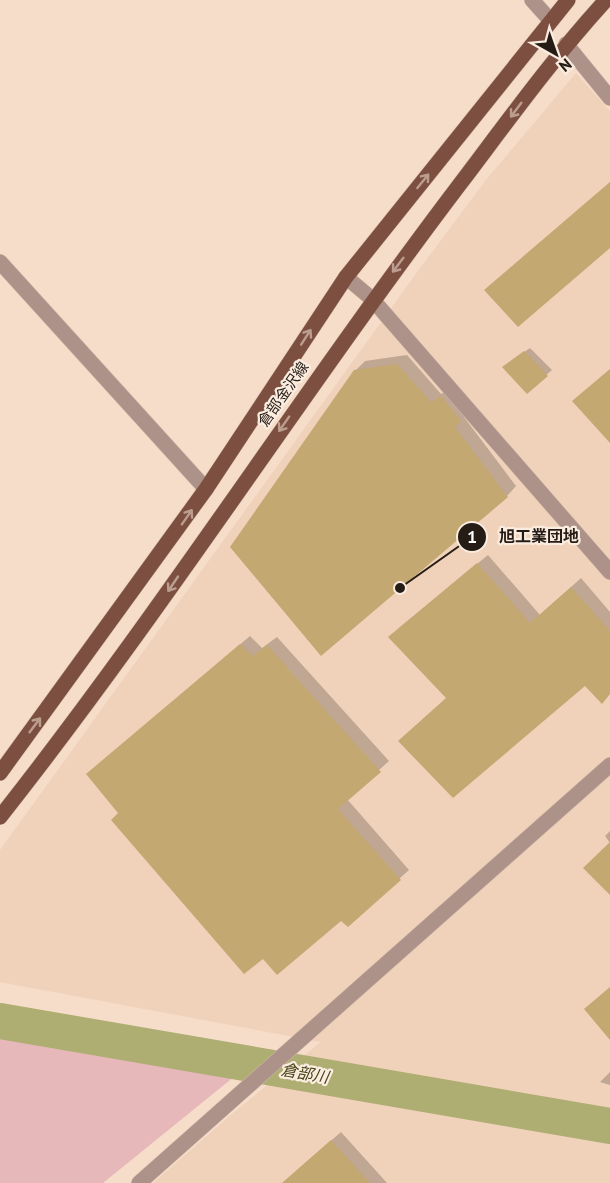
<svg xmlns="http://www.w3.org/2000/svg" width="610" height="1183" viewBox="0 0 610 1183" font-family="'PT Sans','Noto Sans JP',sans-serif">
  <rect width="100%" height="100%" fill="#f6ddc9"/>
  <path fill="#f0d1b9" d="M576,73l34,38v1072h-457l80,-70 88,-71 -321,-60v-132l418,-579 68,-91z"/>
  <path fill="#e7b8ba" d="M0,1038l235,38 -132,107h-103z"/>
  <path fill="#0003" d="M530,348l22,22 -25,22 -19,-29z
    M407,355l34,39 10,-7 18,24 -5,6 52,69 -9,10 -152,-125 10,-10z
    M488,555l52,60 41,-37 29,34v82l-24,-10 -138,14 -49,-70z
    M250,636l12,12 15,-11 112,124 -42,38 62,71 -61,55 -6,-6 -222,-106 -22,-47z
    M610,831v12l-5,-7z
    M610,1072v13l-10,-3z
    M341,1132l46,51h-104z"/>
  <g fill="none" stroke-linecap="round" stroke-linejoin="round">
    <path stroke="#aead72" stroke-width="36" d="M0,1021l610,105"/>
  </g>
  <path fill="#c3a872" d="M610,182v66l-92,79 -34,-37z
    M524,351l24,25 -21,18 -25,-27z
    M397,364l34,38 10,-6 20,25 -6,6 53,70 -187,159 -91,-109 124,-177z
    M610,369v74l-38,-42z
    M477,563l53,60 41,-36 39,44v63l-8,10 -17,-18 -132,112 -55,-57 48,-43 -58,-61z
    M240,644l13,12 14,-11 114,127 -43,37 63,71 -53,47 -7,-6 -64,54 -14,-16 -19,15 -133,-154 7,-7 -32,-39z
    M610,842v53l-27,-27z
    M610,987v53l-26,-31z
    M331,1140l39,43h-88z"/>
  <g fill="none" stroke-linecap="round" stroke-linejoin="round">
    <defs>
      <path id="minor" d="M532,0l18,20
        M566,44l44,54
        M0,262l206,227
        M346,277l26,22 238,273
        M139,1183l471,-418"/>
      <path id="major" d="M0,773l206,-284 140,-212 222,-277
        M0,817c162,-205 302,-425 460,-633 47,-62 93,-126 146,-184"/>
    </defs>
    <use href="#minor" stroke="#d0baa9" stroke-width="16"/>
    <use href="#major" stroke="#d0baa9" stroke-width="16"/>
    <use href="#minor" stroke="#ad9289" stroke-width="15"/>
    <use href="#major" stroke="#7d4f40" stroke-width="15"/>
  </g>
  <defs><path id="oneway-shaft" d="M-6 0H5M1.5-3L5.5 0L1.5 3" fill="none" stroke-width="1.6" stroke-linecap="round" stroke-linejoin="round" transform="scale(1.5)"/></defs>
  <g stroke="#bc9e90">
    <use href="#oneway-shaft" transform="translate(516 110) rotate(127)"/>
    <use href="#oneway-shaft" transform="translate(423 181) rotate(-51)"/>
    <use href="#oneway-shaft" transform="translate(398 265) rotate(127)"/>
    <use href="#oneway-shaft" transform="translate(306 337) rotate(-57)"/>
    <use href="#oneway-shaft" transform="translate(284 424) rotate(125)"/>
    <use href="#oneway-shaft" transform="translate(187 517) rotate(-55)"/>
    <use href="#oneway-shaft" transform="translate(173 584) rotate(124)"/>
    <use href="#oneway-shaft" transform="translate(35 725) rotate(-53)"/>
  </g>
  <g text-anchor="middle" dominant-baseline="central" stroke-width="4.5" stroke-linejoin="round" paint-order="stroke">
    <g font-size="15" fill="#251c15" stroke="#fbece0">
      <text transform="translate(283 394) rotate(-55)">倉部金沢線</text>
    </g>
    <g font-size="16" font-style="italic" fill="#444214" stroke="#fbece0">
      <text transform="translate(305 1073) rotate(10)">倉部川</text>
    </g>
  </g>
  <path fill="none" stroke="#251c15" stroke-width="2" d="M400 588L472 537"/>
  <g fill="#251c15" stroke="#fbece0" stroke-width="2">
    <circle cx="400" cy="588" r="6"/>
    <circle cx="472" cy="537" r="15"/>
  </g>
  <g font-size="18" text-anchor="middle" font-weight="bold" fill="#fff">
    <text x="472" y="543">1</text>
  </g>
  <g font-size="16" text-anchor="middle" font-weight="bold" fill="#251c15" stroke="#fbece0" stroke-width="4.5" stroke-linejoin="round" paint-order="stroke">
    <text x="539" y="542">旭工業団地</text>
  </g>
  <g transform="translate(556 54) rotate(140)" stroke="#fbece0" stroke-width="4.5" paint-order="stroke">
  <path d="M0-4.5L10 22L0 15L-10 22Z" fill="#251c15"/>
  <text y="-9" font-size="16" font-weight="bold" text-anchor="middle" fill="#251c15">N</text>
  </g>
</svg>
